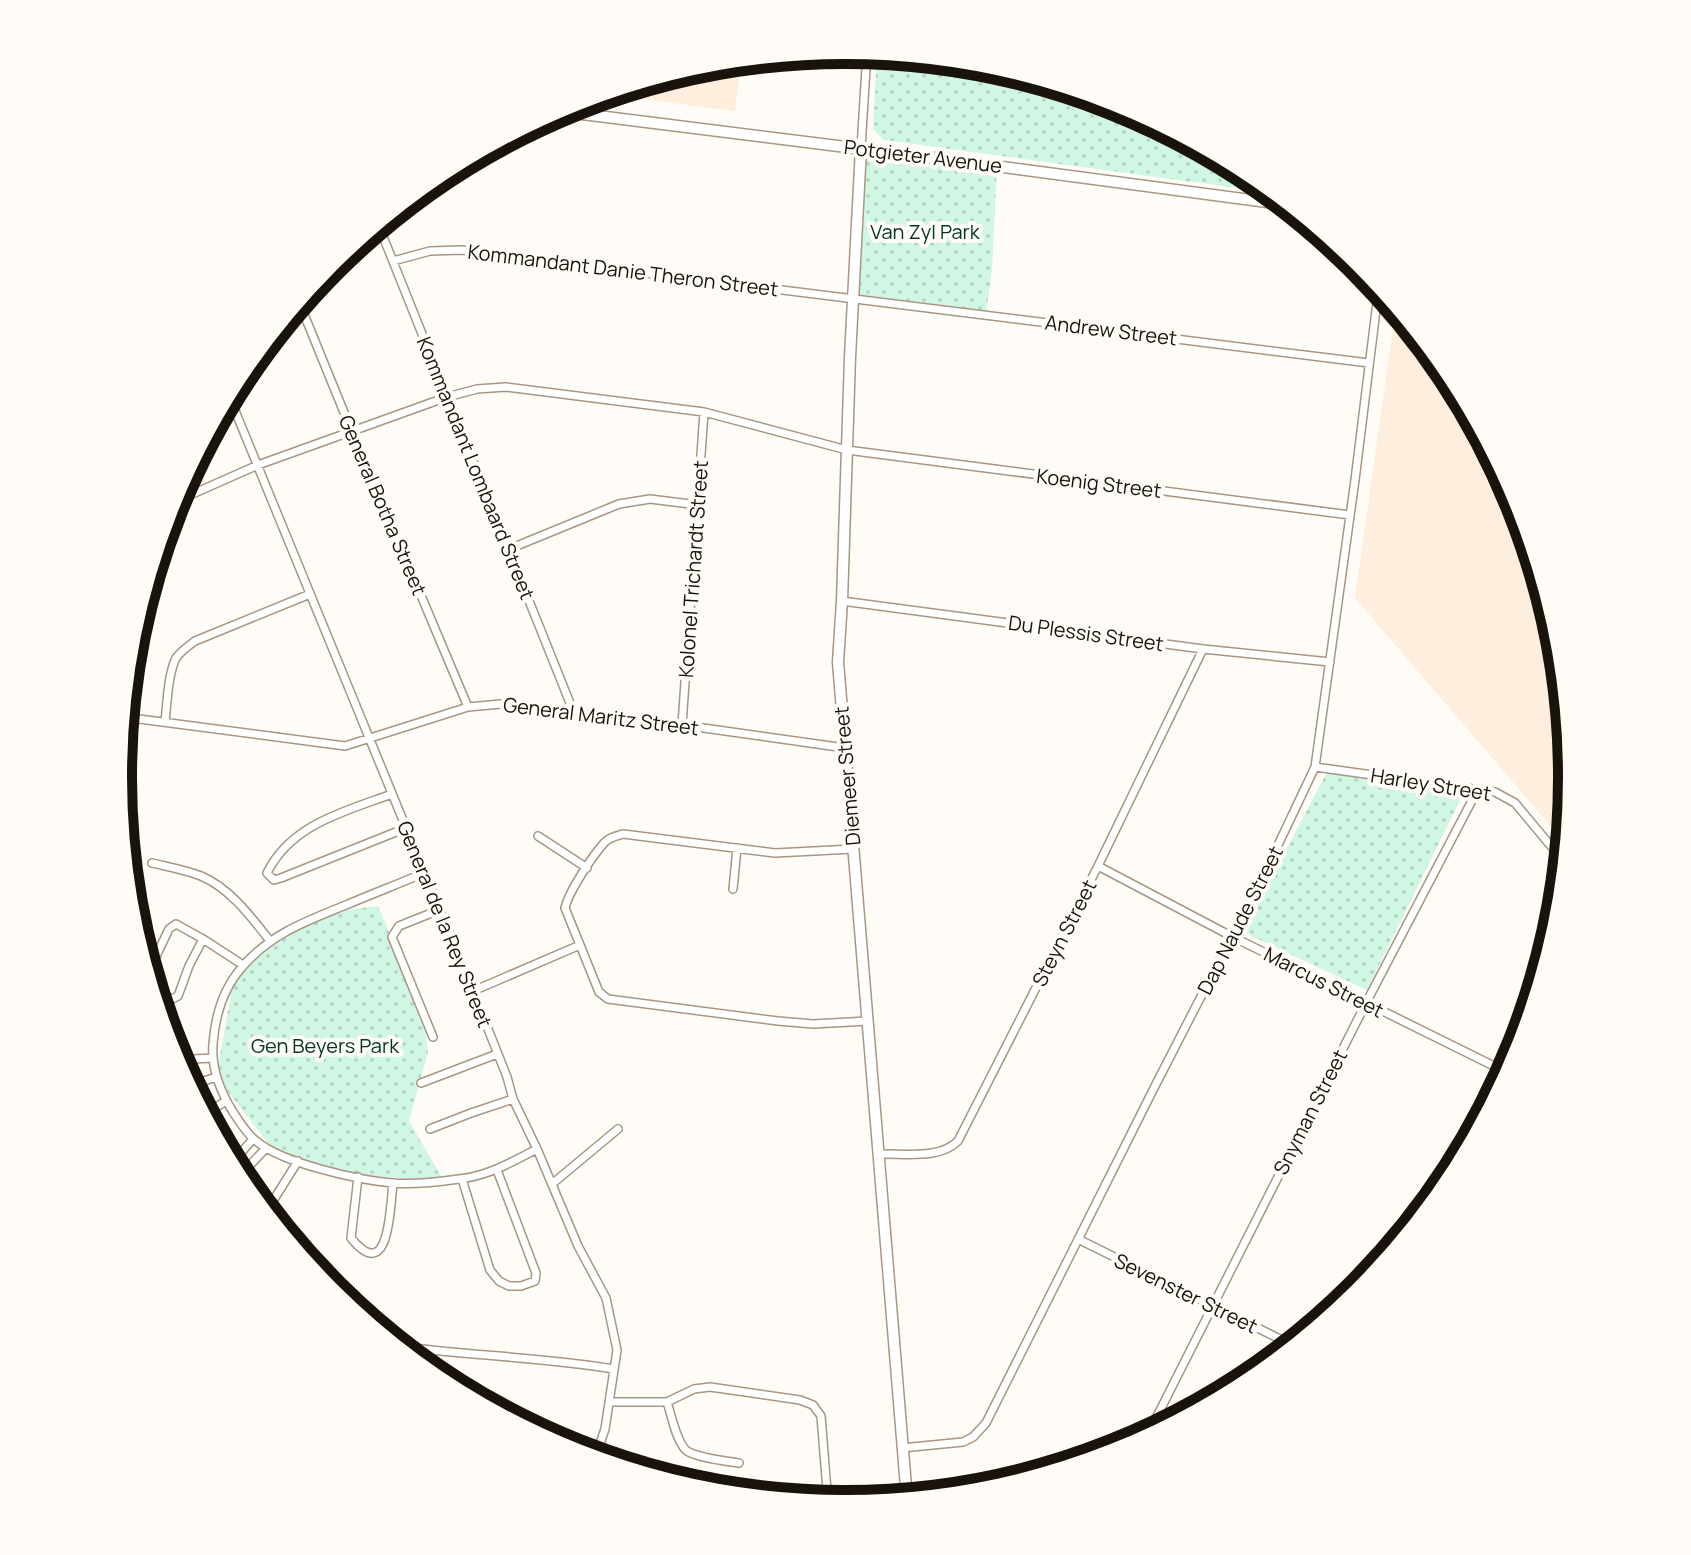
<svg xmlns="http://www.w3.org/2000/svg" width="1691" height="1555" viewBox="0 0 1691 1555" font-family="Manrope,sans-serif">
  <defs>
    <pattern id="park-dots" width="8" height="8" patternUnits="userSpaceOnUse" patternTransform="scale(2)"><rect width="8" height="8" fill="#d0f6e4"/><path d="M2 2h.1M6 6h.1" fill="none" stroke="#b2d2c2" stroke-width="1.8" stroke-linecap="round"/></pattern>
  </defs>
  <rect width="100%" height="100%" fill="#fffbf6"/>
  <path fill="#fdeedd" d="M741,60l-6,51 -131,-17 100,-30z
    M1396,307l55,67 67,126 41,136 14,142 -7,66 -211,-246z"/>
  <path fill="url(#park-dots)" d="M877,53l111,11 136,42 126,67 24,20 -391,-53 -10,-12z
    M861,148l136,18 -5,103 -6,46 -132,-17z
    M1327,772l137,20 -97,198 -124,-58z
    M378,906l46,109 4,37 -19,69 35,60 -101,-7 -66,-20 -61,-77 18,-99 46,-45 49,-21z"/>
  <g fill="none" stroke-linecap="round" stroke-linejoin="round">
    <defs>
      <path id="street" d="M861,148l6,-96
        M378,224l196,489
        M393,261l37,-10 31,-1 908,113
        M299,302l53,130 116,275
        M229,396l244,595 34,86 6,22 24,50 41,97 28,52 11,52 -12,79 -10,29
        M172,503l86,-38 189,-68 30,-8 29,-2 198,25 143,38 503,65
        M509,549l110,-45 31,-5 48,6
        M842,601l361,48 127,13
        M124,717l221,29 123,-39 33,-3 181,21 163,23
        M165,722c2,-18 3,-48 11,-64 5,-7 12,-12 19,-17l115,-47
        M682,725l22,-313
        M1315,767l180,25 20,11 50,60
        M392,794c-46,17 -101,30 -125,79l7,7 7,-2 125,-50
        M538,836l49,32
        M853,849l-78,4 -152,-19c-7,2 -13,3 -18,8 -12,13 -36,49 -40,66l34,84 9,7 170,22 35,3 55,-3
        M152,863c17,4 34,7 49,13 29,12 51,42 69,65
        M1098,866l133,70 277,137
        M424,873c-26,11 -52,21 -78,32 -39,16 -74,28 -103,61 -19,21 -28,50 -30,78 -2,24 7,47 20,68 6,9 13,21 22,28 26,23 103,40 137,43 22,2 46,-1 67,-4 29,-3 53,-17 78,-30
        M733,889l4,-41
        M148,973l21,-44 7,-5 27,15 40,26
        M473,991l107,-46
        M155,994l15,6 8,-4 11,-30 14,-27
        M433,1037l-41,-100 7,-11 40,-16
        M176,1060l36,-2
        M421,1083l76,-29
        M189,1086l27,-9
        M205,1114l21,-13
        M430,1129l41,-16 42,-14
        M879,1154c25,-1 60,6 79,-13l140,-275 105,-217
        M231,1164l22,-25
        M358,1177l-7,61c39,48 39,-31 42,-55
        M238,1178l28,-30
        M462,1179l28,91 9,11 10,5h12l14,-5 1,-8 -39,-103
        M552,1184l66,-55
        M1437,1198l93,-183
        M266,1212l32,-51
        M1078,1239l216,107
        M398,1346c72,10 144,11 216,23
        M609,1402h58l27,-13 16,-2 90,13 13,5 8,11 7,87
        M667,1402c4,12 10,42 20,49 11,7 38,10 52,12
        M1146,1438l220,-435 112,-214
        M902,1448l61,-6 10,-5 13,-14 168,-335 114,-222 47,-99 40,-287 24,-194"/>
      <path id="secondary" d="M558,111l392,49 339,45
        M861,148l-11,209 -8,244 -4,61 69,837"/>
    </defs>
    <use href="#street" stroke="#a99682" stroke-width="10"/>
    <use href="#secondary" stroke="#a99682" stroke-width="13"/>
    <use href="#street" stroke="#fff" stroke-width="7"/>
    <use href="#secondary" stroke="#fff" stroke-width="10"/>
  </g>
  <g text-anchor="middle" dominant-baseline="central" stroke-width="8" stroke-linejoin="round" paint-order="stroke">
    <g font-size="20" fill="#1a130b" stroke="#fffbf6">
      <text transform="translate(923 156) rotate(7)">Potgieter Avenue</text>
      <text transform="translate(623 270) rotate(7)">Kommandant Danie Theron Street</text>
      <text transform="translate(1111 330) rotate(7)">Andrew Street</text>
      <text transform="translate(476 468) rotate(68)">Kommandant Lombaard Street</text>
      <text transform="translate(1099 483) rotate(7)">Koenig Street</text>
      <text transform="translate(383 505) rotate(67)">General Botha Street</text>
      <text transform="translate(693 569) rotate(-86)">Kolonel Trichardt Street</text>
      <text transform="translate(1086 633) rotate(8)">Du Plessis Street</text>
      <text transform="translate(601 716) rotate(7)">General Maritz Street</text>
      <text transform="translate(847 776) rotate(-95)">Diemeer Street</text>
      <text transform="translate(1431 784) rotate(9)">Harley Street</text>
      <text transform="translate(1240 920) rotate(-63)">Dap Naude Street</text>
      <text transform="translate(445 924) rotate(68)">General de la Rey Street</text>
      <text transform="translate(1064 933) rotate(-63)">Steyn Street</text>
      <text transform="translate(1324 982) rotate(27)">Marcus Street</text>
      <text transform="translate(1310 1112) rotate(-63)">Snyman Street</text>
      <text transform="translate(1186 1293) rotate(26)">Sevenster Street</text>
    </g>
    <g font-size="20" fill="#003725" stroke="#fffbf6">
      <text x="925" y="231">Van Zyl Park</text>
      <text x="325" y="1045">Gen Beyers Park</text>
    </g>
  </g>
  <path d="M0 0H1691V1555H0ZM132 777a713 713 0 1 1 1426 0a713 713 0 1 1-1426 0Z" fill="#fffbf6" fill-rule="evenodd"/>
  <path fill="none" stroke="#1a130b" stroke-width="10" d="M132 777a713 713 0 1 1 1426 0a713 713 0 1 1-1426 0Z"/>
</svg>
